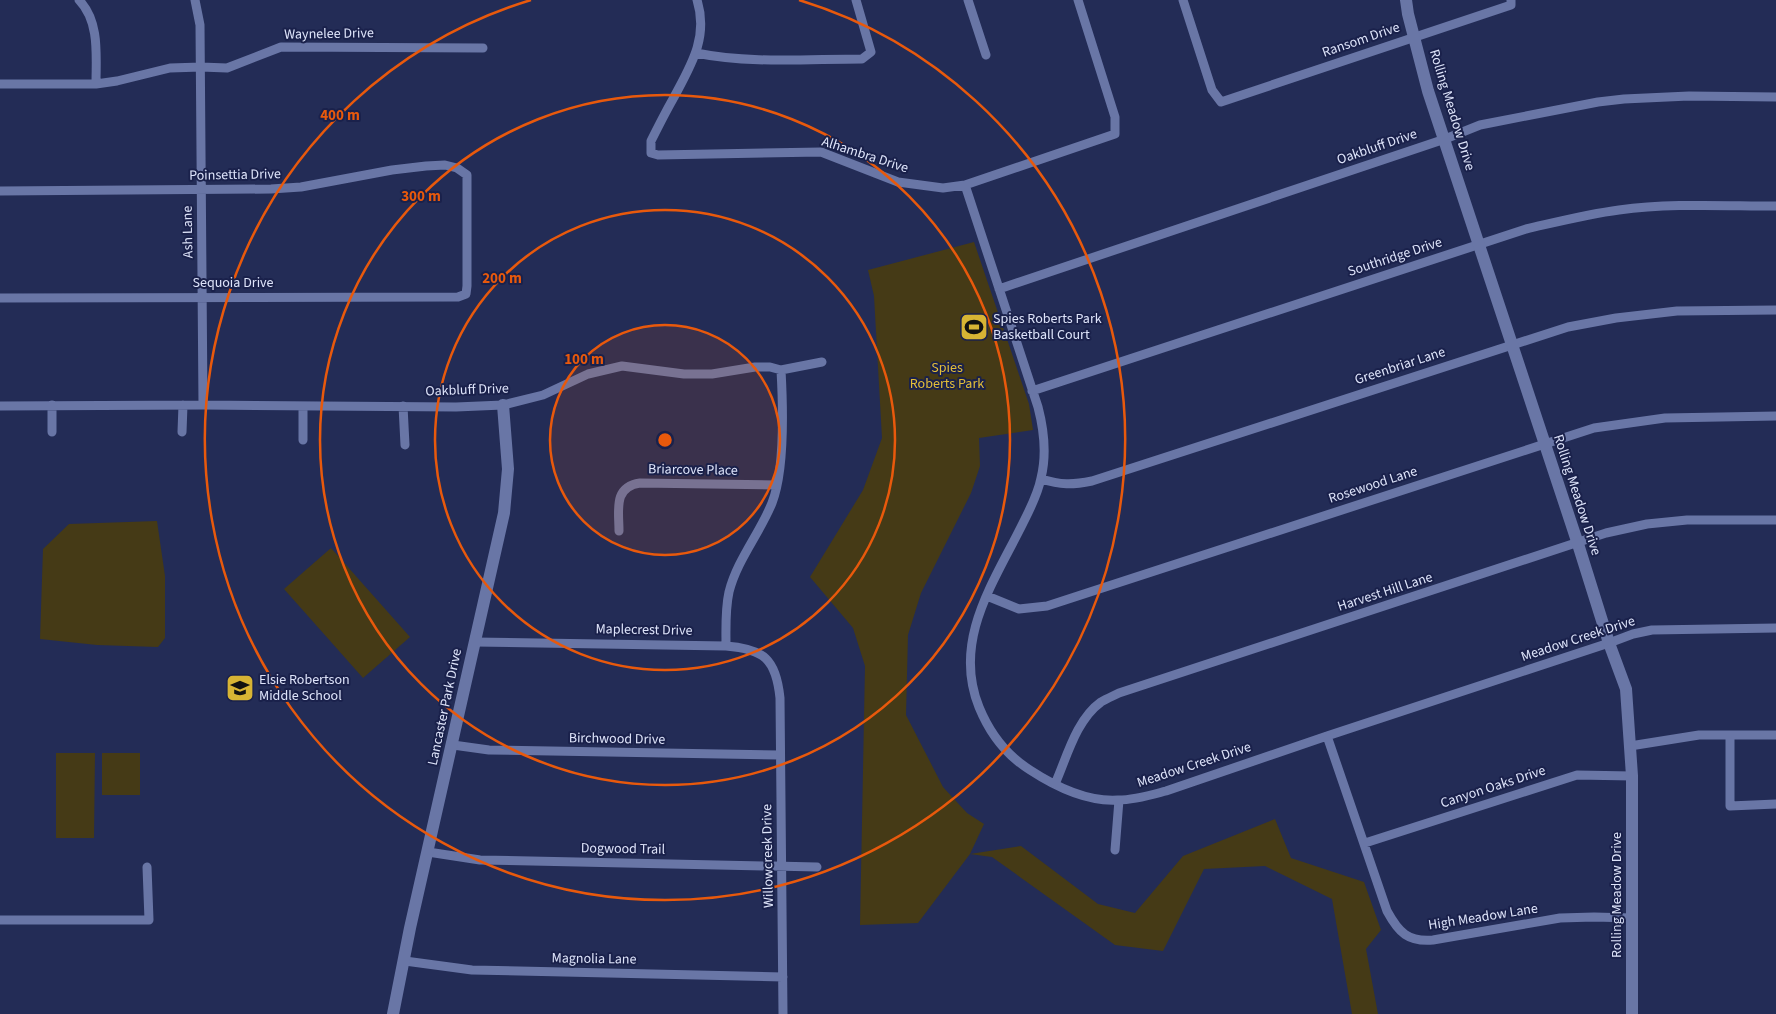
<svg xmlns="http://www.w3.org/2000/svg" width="1776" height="1014" viewBox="0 0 1776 1014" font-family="'Source Sans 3',sans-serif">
  <rect width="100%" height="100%" fill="#232c56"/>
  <path fill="#453a16" d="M974,242l55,162 4,26 -54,8 1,28 -9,27 -50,100 -13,42 -2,80 37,72 24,26 17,11 -14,30 51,-8 77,58 37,9 48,-57 92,-37 16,39 73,24 17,48 -15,19 12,65h-26l-20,-115 -67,-33 -61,3 -41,82 -48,-6 -123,-88 -22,-3 -52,69 -58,2 5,-259 -12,-38 -43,-51 53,-87 19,-52 -8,-142 -6,-26z
    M157,521l8,55v62l-7,9 -61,-2 -57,-6 3,-90 26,-25z
    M331,548l79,89 -47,41 -79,-89z
    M56,753h39l-1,85h-38z
    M102,753h38v42h-38z"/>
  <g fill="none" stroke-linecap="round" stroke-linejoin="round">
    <path stroke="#6976a6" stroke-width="9" d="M79,0c21,22 17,55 17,84
      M195,0l5,25 3,380
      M697,0c12,38 -7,67 -24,99 -8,14 -15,28 -22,42v12l7,2 163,-3 77,30 45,6 22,-3 150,-51v-17l-37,-117
      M968,0l18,55
      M1183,0l29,90 9,12 290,-97v-5
      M696,53c54,11 111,6 166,6l9,-7 -15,-52
      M0,84h96l21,-3 53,-13 31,-1 26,1 54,-21 202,1
      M965,185l73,222c6,23 9,47 3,71 -3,16 -11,31 -18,45 -29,59 -71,117 -44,184 11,27 27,48 51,63 26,17 57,32 88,30 17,0 33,-5 48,-9l161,-55 282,-93 24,-9 19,-4 124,-2
      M0,191l271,-2 30,-2 91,-17 34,-4 19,-1 12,3 10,7v111l-1,8 -8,3 -458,1
      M999,289l446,-150 35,-14 118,-23 26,-3 65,-3 87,1
      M1032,391l494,-162c31,-7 62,-15 93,-19 52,-7 105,-4 157,-4
      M52,405v27
      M0,406l203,-1 253,2 47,-2 40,-10 45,-21 34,-8 62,8h28l43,-7h15l11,3 41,-8
      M403,406l2,39
      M182,432l1,-27
      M303,440v-34
      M1041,479c20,6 31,6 51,2l476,-154 48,-9 61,-7 99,-1
      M619,531c0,-21 -6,-44 21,-48l137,2
      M987,596l32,13 28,-3 547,-178 71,-10 111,-2
      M475,642l251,4c38,3 50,13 54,52l3,316
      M726,646c0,-18 -1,-36 3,-54 8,-32 31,-59 43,-89 13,-33 11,-97 9,-133
      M1730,735v71l46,-2
      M1327,736l60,175c12,22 21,31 46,29l127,-22 34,-1 38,1
      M453,745l36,5 291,5
      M1630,746l69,-11h77
      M1055,784c12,-27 21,-64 46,-82 5,-3 12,-6 18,-9l487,-160 41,-9 40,-4h89
      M1365,843l212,-68 55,1
      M1115,850l4,-50
      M428,852l52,8 337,7
      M0,920h149l-2,-53
      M405,961l67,9 311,7"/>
    <path stroke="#6976a6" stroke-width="12" d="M1406,0l2,14 20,77 150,453 31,99 17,46 6,87v238
      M393,1014l17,-86 94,-415 4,-44 -5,-64"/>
  </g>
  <circle cx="665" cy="440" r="115" fill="#e8590c" fill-opacity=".12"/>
  <g fill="none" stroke="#e8590c" stroke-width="2.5">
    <circle cx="665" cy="440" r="115"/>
    <circle cx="665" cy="440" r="230"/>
    <circle cx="665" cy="440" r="345"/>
    <path d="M799 0A460 460 0 1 1 531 0"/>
  </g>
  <defs>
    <symbol id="stadium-square" viewBox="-11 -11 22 22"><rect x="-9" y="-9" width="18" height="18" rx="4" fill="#d7b434" stroke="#1a214b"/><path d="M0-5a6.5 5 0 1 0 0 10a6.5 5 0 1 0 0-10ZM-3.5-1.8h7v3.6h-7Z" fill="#111"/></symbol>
    <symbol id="school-square" viewBox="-11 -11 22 22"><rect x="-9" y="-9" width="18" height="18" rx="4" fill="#d7b434" stroke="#1a214b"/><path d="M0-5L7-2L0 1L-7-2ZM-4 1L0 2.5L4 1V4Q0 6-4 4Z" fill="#111"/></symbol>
  </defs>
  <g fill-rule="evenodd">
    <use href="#stadium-square" x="958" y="311" width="32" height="32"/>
    <use href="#school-square" x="224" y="672" width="32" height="32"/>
  </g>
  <g text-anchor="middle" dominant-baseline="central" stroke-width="4" stroke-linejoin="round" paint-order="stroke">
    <g font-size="14" fill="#dee4fa" stroke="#1a214b">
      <text transform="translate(329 34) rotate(-1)">Waynelee Drive</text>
      <text transform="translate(1361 40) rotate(-19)">Ransom Drive</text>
      <text transform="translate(1452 110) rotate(73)">Rolling Meadow Drive</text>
      <text transform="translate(1377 147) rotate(-19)">Oakbluff Drive</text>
      <text transform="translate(865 155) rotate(18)">Alhambra Drive</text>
      <text transform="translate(235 175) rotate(-1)">Poinsettia Drive</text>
      <text transform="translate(188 232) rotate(-91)">Ash Lane</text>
      <text transform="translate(1395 257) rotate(-18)">Southridge Drive</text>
      <text x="233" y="283">Sequoia Drive</text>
      <text transform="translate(1400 366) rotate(-18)">Greenbriar Lane</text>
      <text transform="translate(467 390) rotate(-2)">Oakbluff Drive</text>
      <text transform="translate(693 470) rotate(1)">Briarcove Place</text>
      <text transform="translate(1373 485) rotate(-18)">Rosewood Lane</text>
      <text transform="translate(1577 495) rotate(72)">Rolling Meadow Drive</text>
      <text transform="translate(1385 592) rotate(-18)">Harvest Hill Lane</text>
      <text transform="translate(644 630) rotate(1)">Maplecrest Drive</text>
      <text transform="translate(1578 639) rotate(-18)">Meadow Creek Drive</text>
      <text transform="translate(445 707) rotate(-78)">Lancaster Park Drive</text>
      <text transform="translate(617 739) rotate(1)">Birchwood Drive</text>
      <text transform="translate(1194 765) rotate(-18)">Meadow Creek Drive</text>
      <text transform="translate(1493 787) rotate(-18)">Canyon Oaks Drive</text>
      <text transform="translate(623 849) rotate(1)">Dogwood Trail</text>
      <text transform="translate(768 856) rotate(-91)">Willowcreek Drive</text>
      <text transform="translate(1617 895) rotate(-90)">Rolling Meadow Drive</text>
      <text transform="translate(1483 917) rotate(-9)">High Meadow Lane</text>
      <text transform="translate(594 959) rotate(1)">Magnolia Lane</text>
    </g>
    <g font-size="14" fill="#dee4fa" stroke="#1a214b" text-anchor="start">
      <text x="993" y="319">Spies Roberts Park<tspan x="993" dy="16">Basketball Court</tspan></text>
      <text x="259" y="680">Elsie Robertson<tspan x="259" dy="16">Middle School</tspan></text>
    </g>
    <g font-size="14" fill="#e3be38" stroke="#1a214b">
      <text x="947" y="368">Spies<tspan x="947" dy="16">Roberts Park</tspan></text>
    </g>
  </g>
  <circle cx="665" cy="440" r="8" fill="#e8590c" stroke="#1a214b" stroke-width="2.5"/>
  <g font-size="15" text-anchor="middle" font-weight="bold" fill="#e8590c" stroke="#1a214b" stroke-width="4" stroke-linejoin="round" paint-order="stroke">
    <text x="340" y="120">400 m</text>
    <text x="421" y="201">300 m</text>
    <text x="502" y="283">200 m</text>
    <text x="584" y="364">100 m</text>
  </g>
</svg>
